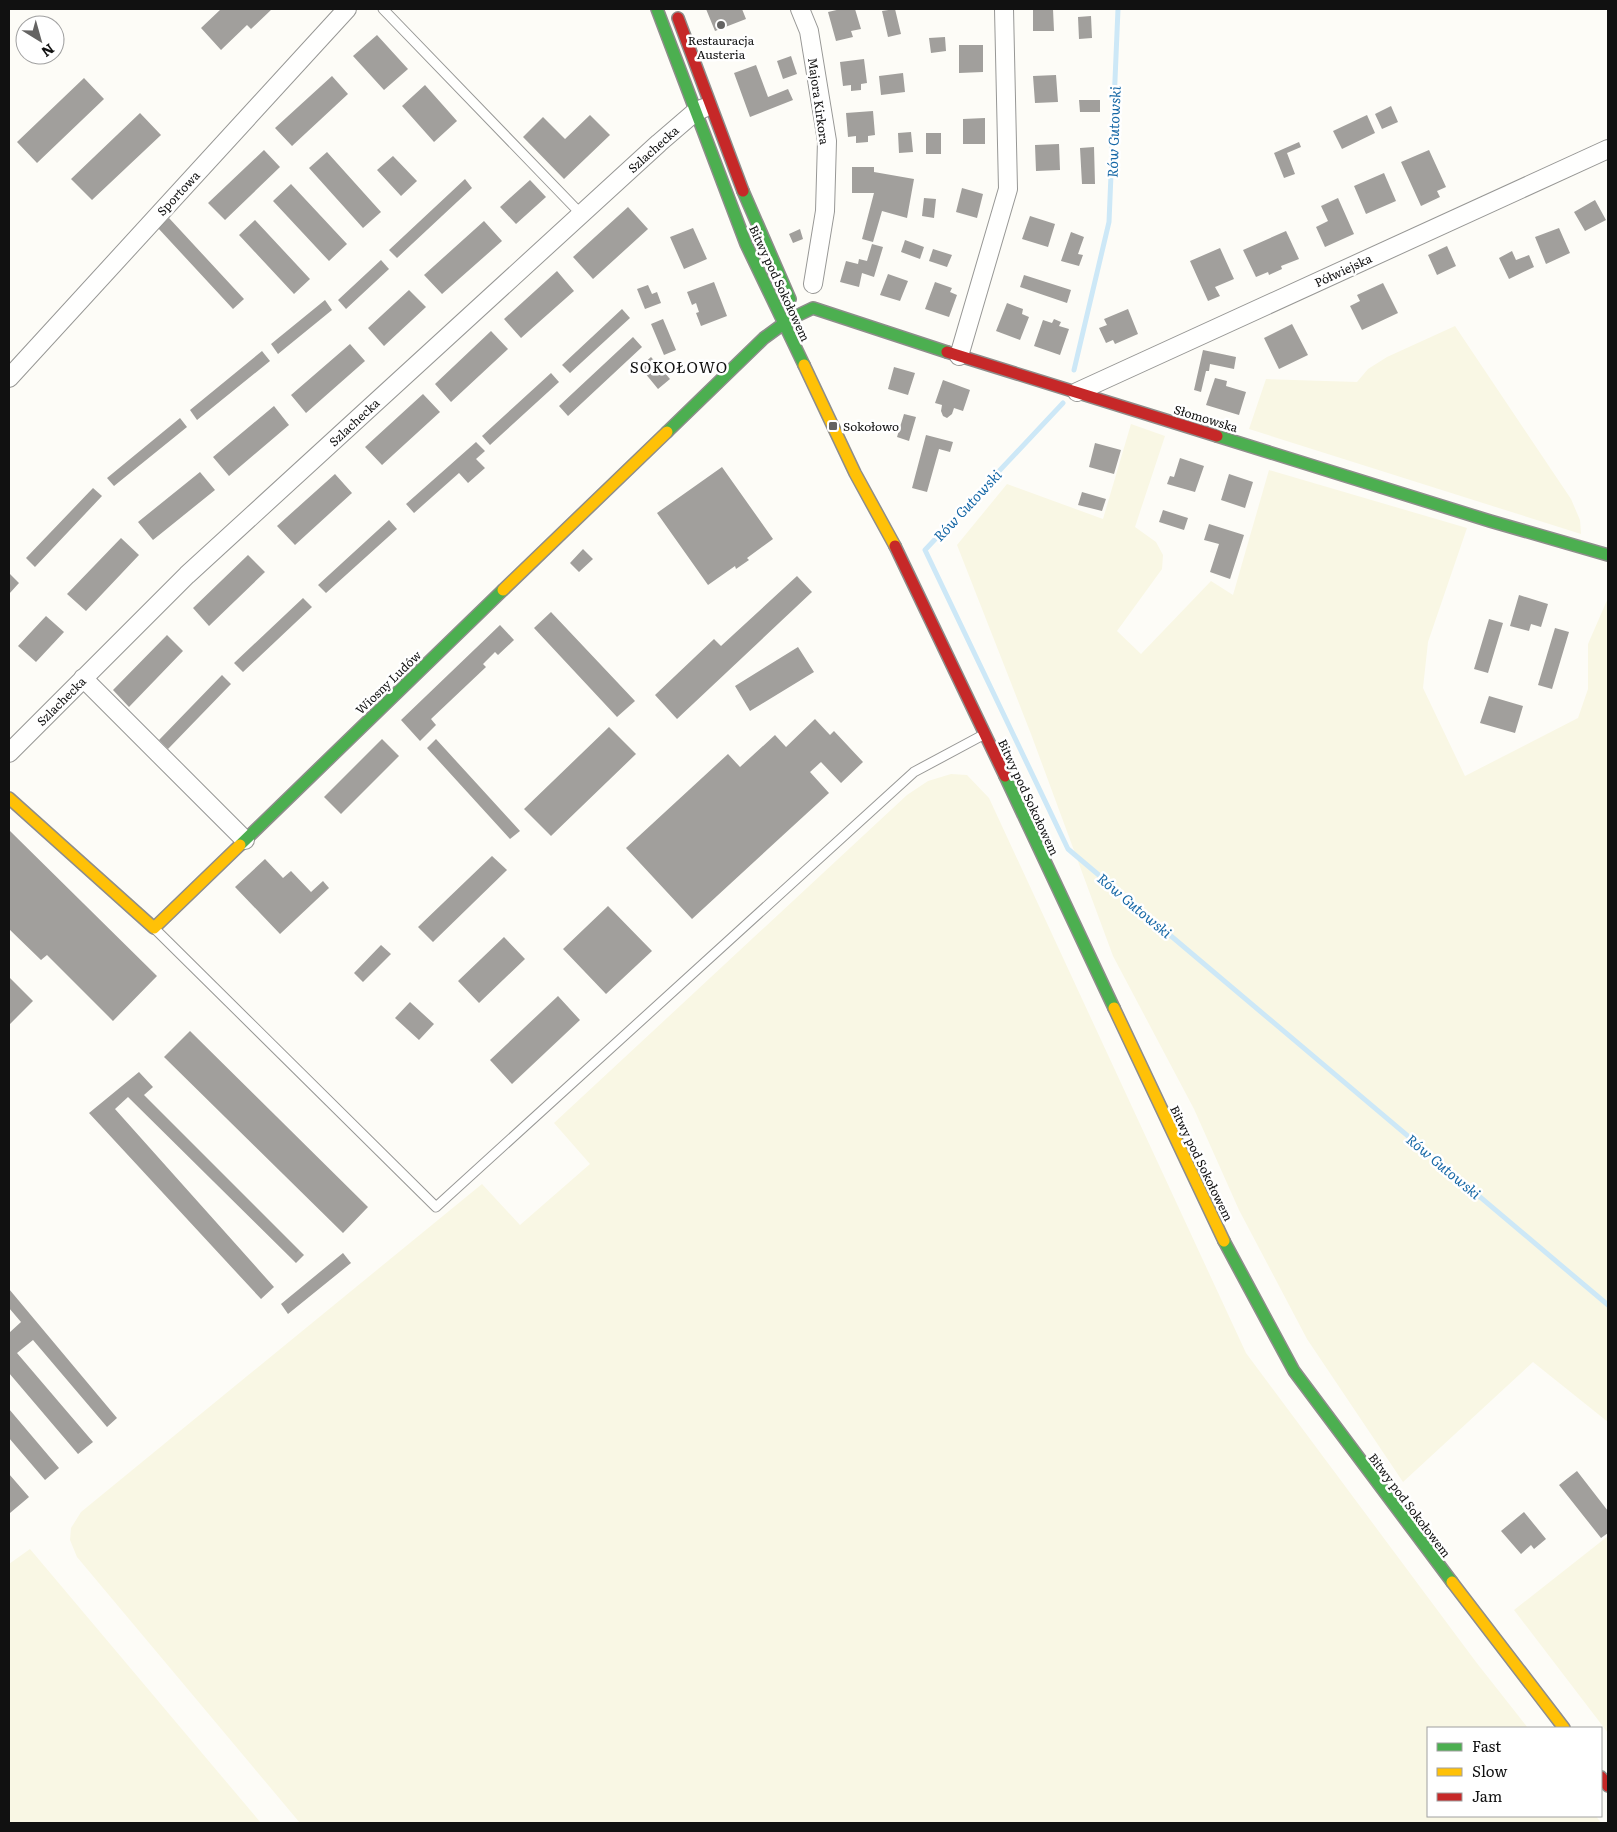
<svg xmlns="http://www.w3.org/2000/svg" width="1617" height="1832" viewBox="0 0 1617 1832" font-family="Literata,serif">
  <rect width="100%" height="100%" fill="#fdfcf7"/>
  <path fill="#f9f7e4" d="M1455,326l116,173 9,21 1,14 -332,-105 17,-50 91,3 11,-13 19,-12z
    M1131,424l34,12 -30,91 21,15 7,13 -1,14 -45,62 24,23 70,-73 22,14 36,-125 198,58 -39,114 -5,46 42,88 113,-58 10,-29v-45l20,-46v824l-75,-60 -130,120 -96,-143 -68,-129 -45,-101 -81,-153 -82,-222 -74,-189 50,-61 96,35z
    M951,774l16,1 22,23 257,555 230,309 52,66h-100v88h168l5,7h-1301l-223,-266 -7,-17 1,-12 10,-16 401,-328 38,41 70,-61 -36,-41 353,-328 21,-14z
    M1608,1536v197l-94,-123z
    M30,1549l231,274h-252v-259z"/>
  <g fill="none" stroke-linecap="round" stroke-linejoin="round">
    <path stroke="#cde8f7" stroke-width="5" d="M1074,370l35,-148 9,-213
      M1063,403l-138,147 143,299 540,456"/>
  </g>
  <path fill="#a19f9c" d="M221,9h51l-21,20 -4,-4 -26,25 -20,-22z
    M706,9h36l4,10 -31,12z
    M841,9h14l6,20 -10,2 2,6 -17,4 -8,-29z
    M895,9l6,25 -13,3 -6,-26z
    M1033,9h20l1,22h-21z
    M1091,16l1,22 -13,1 -1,-22z
    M377,35l31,34 -24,21 -31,-34z
    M945,37l1,14 -15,2 -2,-15z
    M959,45h24v27l-24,1z
    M791,56l6,18 -14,5 -6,-18z
    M864,59l3,24 -6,1v6l-10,1v-6l-8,1 -3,-24z
    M756,65l12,32 20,-8 5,11 -43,17 -16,-44z
    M903,73l2,19 -24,3 -2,-19z
    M1056,75l2,27 -23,1 -2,-27z
    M332,76l16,18 -56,52 -17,-18z
    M84,78l20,21 -67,64 -20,-21z
    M425,85l32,36 -23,21 -32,-36z
    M1079,100h21v12h-20z
    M1391,106l7,16 -16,7 -7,-15z
    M873,111l2,24 -7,1v6l-12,1v-7l-8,1 -2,-24z
    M140,113l21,22 -69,65 -21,-21z
    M590,115l20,20 -46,44 -41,-42 20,-20 22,22z
    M1367,115l8,18 -33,16 -9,-18z
    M985,118v26h-22v-25z
    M911,132l2,20 -14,1 -1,-20z
    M926,133h15v21h-15z
    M1299,142l2,5 -14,6 8,21 -11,4 -10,-25z
    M1059,144l1,26 -24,1 -1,-26z
    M1094,147l1,37h-13l-2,-36z
    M264,150l16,17 -55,53 -17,-17z
    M1429,150l17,37 -9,4 3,6 -19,9 -20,-44z
    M327,152l54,60 -18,16 -54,-60z
    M393,156l24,25 -16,15 -24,-26z
    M852,167h22v5l40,7 -7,39 -25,-7 -9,31 -11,-3 12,-46h-22z
    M1384,173l12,28 -30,13 -12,-28z
    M465,179l7,9 -75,70 -8,-8z
    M530,180l16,17 -30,27 -16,-17z
    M291,184l56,60 -18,17 -56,-60z
    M962,188l21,6 -6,24 -21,-6z
    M924,198l12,1 -2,19 -12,-2z
    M1338,198l16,36 -29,13 -9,-20 12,-6 -7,-15z
    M1595,200l11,20 -21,11 -11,-19z
    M628,207l20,22 -55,50 -20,-22z
    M1030,216l25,8 -7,23 -26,-8z
    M169,218l75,81 -11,10 -75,-81z
    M255,220l55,59 -16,15 -55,-59z
    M484,221l18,20 -60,53 -18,-19z
    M693,228l14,31 -23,10 -14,-32z
    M1559,228l11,25 -24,11 -11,-27z
    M800,229l3,10 -10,4 -4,-9z
    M1286,231l13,28 -18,7 1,3 -13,6 -1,-3 -12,5 -13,-27z
    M1071,232l13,5 -6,17 5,1 -4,11 -18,-5z
    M905,240l19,7 -4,12 -19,-7z
    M872,244l11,3 -9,30 -12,-4 -3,14 -19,-5 6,-21 12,3 1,-5 8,2z
    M1447,246l9,20 -19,9 -9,-20z
    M1220,248l14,31 -19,8 5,9 -12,5 -18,-40z
    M933,249l19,6 -5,12 -18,-6z
    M1512,251l4,9 13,-5 5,12 -25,12 -10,-21z
    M381,260l8,9 -43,40 -8,-9z
    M557,271l17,20 -53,47 -17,-19z
    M888,274l20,7 -8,20 -20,-6z
    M1024,275l47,15 -4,13 -47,-16z
    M714,282l13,34 -26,10 -5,-13 3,-1 -3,-9 -4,2 -5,-13z
    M935,282l17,6 -2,4 7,3 -8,22 -24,-8z
    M1383,283l15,30 -36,17 -12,-24 10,-5 -3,-6z
    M648,285l4,9 5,-2 4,11 -16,6 -8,-20z
    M409,290l17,17 -42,39 -16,-18z
    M325,300l7,10 -54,44 -7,-10z
    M1007,303l16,6 -1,5 7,3 -9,23 -24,-9z
    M622,309l8,9 -60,55 -8,-8z
    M1128,309l10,25 -23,10 -2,-4 -7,3 -7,-15 8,-3 -3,-6z
    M663,319l13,31 -12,5 -13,-31z
    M1054,319l7,3 -2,4 10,3 -9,26 -26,-9 9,-26 9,3z
    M1292,324l16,31 -29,14 -15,-31z
    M491,331l17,18 -57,53 -16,-18z
    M633,337l9,10 -74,69 -9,-10z
    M350,344l15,17 -59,52 -15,-18z
    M1203,350l33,7 -2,12 -24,-5 -1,7h-3l-5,21 -7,-2z
    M262,351l8,10 -73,59 -7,-10z
    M651,357l19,22 -12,10 -18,-22z
    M894,367l21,6 -7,22 -20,-6z
    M551,373l8,9 -69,63 -8,-9z
    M1215,378l12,3 -1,5 20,6 -7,23 -33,-10z
    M943,380l27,10 -7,21 -9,-3 -2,6 -5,4 -4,-2 -2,-5 1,-6 -7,-2z
    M423,394l17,18 -58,53 -17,-18z
    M274,406l15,19 -60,51 -16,-19z
    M904,414l12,3 -7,24 -12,-4z
    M180,418l7,9 -73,59 -7,-8z
    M926,435l27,7 -3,10 -11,-3 -12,43 -15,-4z
    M476,442l9,9 -9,8 9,9 -17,15 -9,-10 -45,40 -8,-9z
    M1095,443l26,7 -7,24 -25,-7z
    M1180,458l24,8 -9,26 -28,-8 3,-8 4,1z
    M722,467l51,72 -26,19 2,2 -13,9 -1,-3 -27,19 -51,-72z
    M200,472l15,18 -62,50 -15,-18z
    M335,474l17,19 -57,52 -18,-19z
    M1229,474l24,8 -8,26 -24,-8z
    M93,488l9,8 -67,71 -9,-9z
    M1082,492l24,7 -4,12 -24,-6z
    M1163,510l25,8 -4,12 -25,-8z
    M389,520l8,9 -71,64 -8,-8z
    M1209,524l35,11 -14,44 -20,-7 9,-28 -15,-4z
    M121,538l18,17 -53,56 -19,-17z
    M583,549l10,10 -14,13 -9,-9z
    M248,555l17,17 -56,54 -16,-18z
    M10,574l9,9 -10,11v-19z
    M797,576l15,16 -135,127 -22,-24 59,-56 7,7z
    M1519,595l29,9 -7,23 -10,-3 -2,7 -19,-5z
    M303,598l9,9 -69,65 -9,-9z
    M551,612l84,89 -18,16 -83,-89z
    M46,616l18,16 -28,30 -18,-16z
    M1489,619l14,4 -15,50 -14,-4z
    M500,625l14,15 -16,15 -3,-3 -12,12 3,3 -55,52 5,6 -16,16 -19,-21z
    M1555,628l14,4 -17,57 -14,-4z
    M167,635l16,16 -54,56 -16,-17z
    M798,647l16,25 -64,39 -15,-25z
    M222,675l9,9 -63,65 -9,-9z
    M1489,696l34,10 -8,27 -35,-10z
    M815,719l15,16 4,-4 29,31 -22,21 -20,-21 -11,10 19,21 -137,126 -66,-71 102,-94 12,13 35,-32 11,12z
    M609,727l27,27 -85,82 -27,-27z
    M382,739l17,17 -58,58 -17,-17z
    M436,739l84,92 -10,8 -83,-91z
    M9,830l148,146 -44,45 -66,-66 -6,5 -32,-31z
    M492,856l15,14 -74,72 -15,-15z
    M265,859l18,19 8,-7 20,21 12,-11 6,7 -49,46 -45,-47z
    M608,906l44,45 -46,43 -43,-45z
    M504,937l21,22 -46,44 -21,-22z
    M381,945l10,9 -28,28 -9,-9z
    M9,977l24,24 -24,24z
    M558,996l22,24 -68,64 -22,-24z
    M410,1002l24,22 -15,16 -24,-22z
    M190,1031l178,176 -25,26 -179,-176z
    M139,1072l14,15 -9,8 160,160 -8,8 -168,-166 -13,12 159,178 -13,12 -172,-186z
    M343,1253l8,10 -63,51 -7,-10z
    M9,1289l108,129 -10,9 -74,-87 -16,13 76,89 -15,12 -69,-81v-40l12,-11 -12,-14z
    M9,1409l50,59 -14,12 -36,-42z
    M1577,1471l31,40v22l-7,5 -42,-53z
    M9,1474l20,23 -19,16 -1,-2z
    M1524,1512l22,27 -12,10 -3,-4 -10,9 -20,-23z"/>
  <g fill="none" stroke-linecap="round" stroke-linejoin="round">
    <defs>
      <path id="lane" d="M383,9l198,205
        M154,928l282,279 478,-435 69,-37"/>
      <path id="street" d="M800,9l9,22 18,110 -2,70 -12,73
        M959,356l49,-167 -4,-180
        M9,378l338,-369
        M1077,392l531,-243
        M83,678l162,162
        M9,753l178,-178 472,-432 36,-31 9,-4"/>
      <path id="fast" d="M657,9l89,235 58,121
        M743,191l47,108
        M667,432l97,-94 26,-19 23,-11 134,44
        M1217,436l273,85 118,34
        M1005,776l109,232
        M240,845l263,-255
        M1224,1241l70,130 158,211"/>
      <path id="slow" d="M804,365l51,108 40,73
        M503,590l164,-158
        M9,798l145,130 86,-83
        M1114,1008l110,233
        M1452,1582l112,146"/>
      <path id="jam" d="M678,18l65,173
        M947,352l270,84
        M895,546l110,230
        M1601,1777l7,9"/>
    </defs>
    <use href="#lane" stroke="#979795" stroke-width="11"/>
    <use href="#street" stroke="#979795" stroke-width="20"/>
    <use href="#fast" stroke="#8e8d8b" stroke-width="14"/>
    <use href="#slow" stroke="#8e8d8b" stroke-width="14"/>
    <use href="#jam" stroke="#8e8d8b" stroke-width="14"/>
    <use href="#lane" stroke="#fffffe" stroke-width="9"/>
    <use href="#street" stroke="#fffffe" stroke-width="18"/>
    <use href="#fast" stroke="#4caf50" stroke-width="11"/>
    <use href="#slow" stroke="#ffc107" stroke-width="11"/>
    <use href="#jam" stroke="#c62828" stroke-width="11"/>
  </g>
  <g fill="#646362" stroke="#fff" stroke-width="2">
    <circle cx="721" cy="25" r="5"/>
    <rect x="828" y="421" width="10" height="10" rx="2.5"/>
  </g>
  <g text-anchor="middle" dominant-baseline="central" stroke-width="5" stroke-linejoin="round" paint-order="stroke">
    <g font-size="12" fill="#111" stroke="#fff">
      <text x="721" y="40">Restauracja<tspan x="721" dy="14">Austeria</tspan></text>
      <text x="843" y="426" text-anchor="start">Sokołowo</text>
    </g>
    <g font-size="12" fill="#111" stroke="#fff">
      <text transform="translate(819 101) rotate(82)">Majora Kirkora</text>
      <text transform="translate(653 149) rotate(-42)">Szlachecka</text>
      <text transform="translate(178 193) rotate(-47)">Sportowa</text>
      <text transform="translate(1343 270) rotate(-25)">Półwiejska</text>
      <text transform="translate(780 283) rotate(65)">Bitwy pod Sokołowem</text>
      <text transform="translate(1206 418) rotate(17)">Słomowska</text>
      <text transform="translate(354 422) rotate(-43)">Szlachecka</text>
      <text transform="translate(388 682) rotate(-44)">Wiosny Ludów</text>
      <text transform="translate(61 701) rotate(-45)">Szlachecka</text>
      <text transform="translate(1029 797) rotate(65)">Bitwy pod Sokołowem</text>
      <text transform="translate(1202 1163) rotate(64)">Bitwy pod Sokołowem</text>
      <text transform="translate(1410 1505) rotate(53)">Bitwy pod Sokołowem</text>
    </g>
    <g font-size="14" font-style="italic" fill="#1768a6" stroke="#fff">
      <text transform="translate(1113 132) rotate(-88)">Rów Gutowski</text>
      <text transform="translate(967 505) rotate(-47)">Rów Gutowski</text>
      <text transform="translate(1135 905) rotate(40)">Rów Gutowski</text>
      <text transform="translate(1444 1166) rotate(40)">Rów Gutowski</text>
    </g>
    <g font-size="15" letter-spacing="1" fill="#111" stroke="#fff">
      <text x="679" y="366">SOKOŁOWO</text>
    </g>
  </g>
  <rect width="1617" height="1832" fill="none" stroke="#111111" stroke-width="20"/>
  <rect x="1427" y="1727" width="175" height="90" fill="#ffffff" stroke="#a0a0a0"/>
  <rect x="1437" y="1743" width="25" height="8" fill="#4caf50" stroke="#a0a0a0"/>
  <text x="1472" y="1752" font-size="15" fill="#111111">Fast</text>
  <rect x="1437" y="1768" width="25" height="8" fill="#ffc107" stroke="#a0a0a0"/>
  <text x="1472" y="1777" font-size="15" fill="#111111">Slow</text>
  <rect x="1437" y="1793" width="25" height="8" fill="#c62828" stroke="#a0a0a0"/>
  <text x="1472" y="1802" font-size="15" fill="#111111">Jam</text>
  <g transform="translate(40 40) rotate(143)"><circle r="24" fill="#ffffff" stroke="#a0a0a0"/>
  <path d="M0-4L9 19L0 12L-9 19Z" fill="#646362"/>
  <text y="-8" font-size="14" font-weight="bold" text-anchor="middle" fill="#111111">N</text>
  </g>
</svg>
